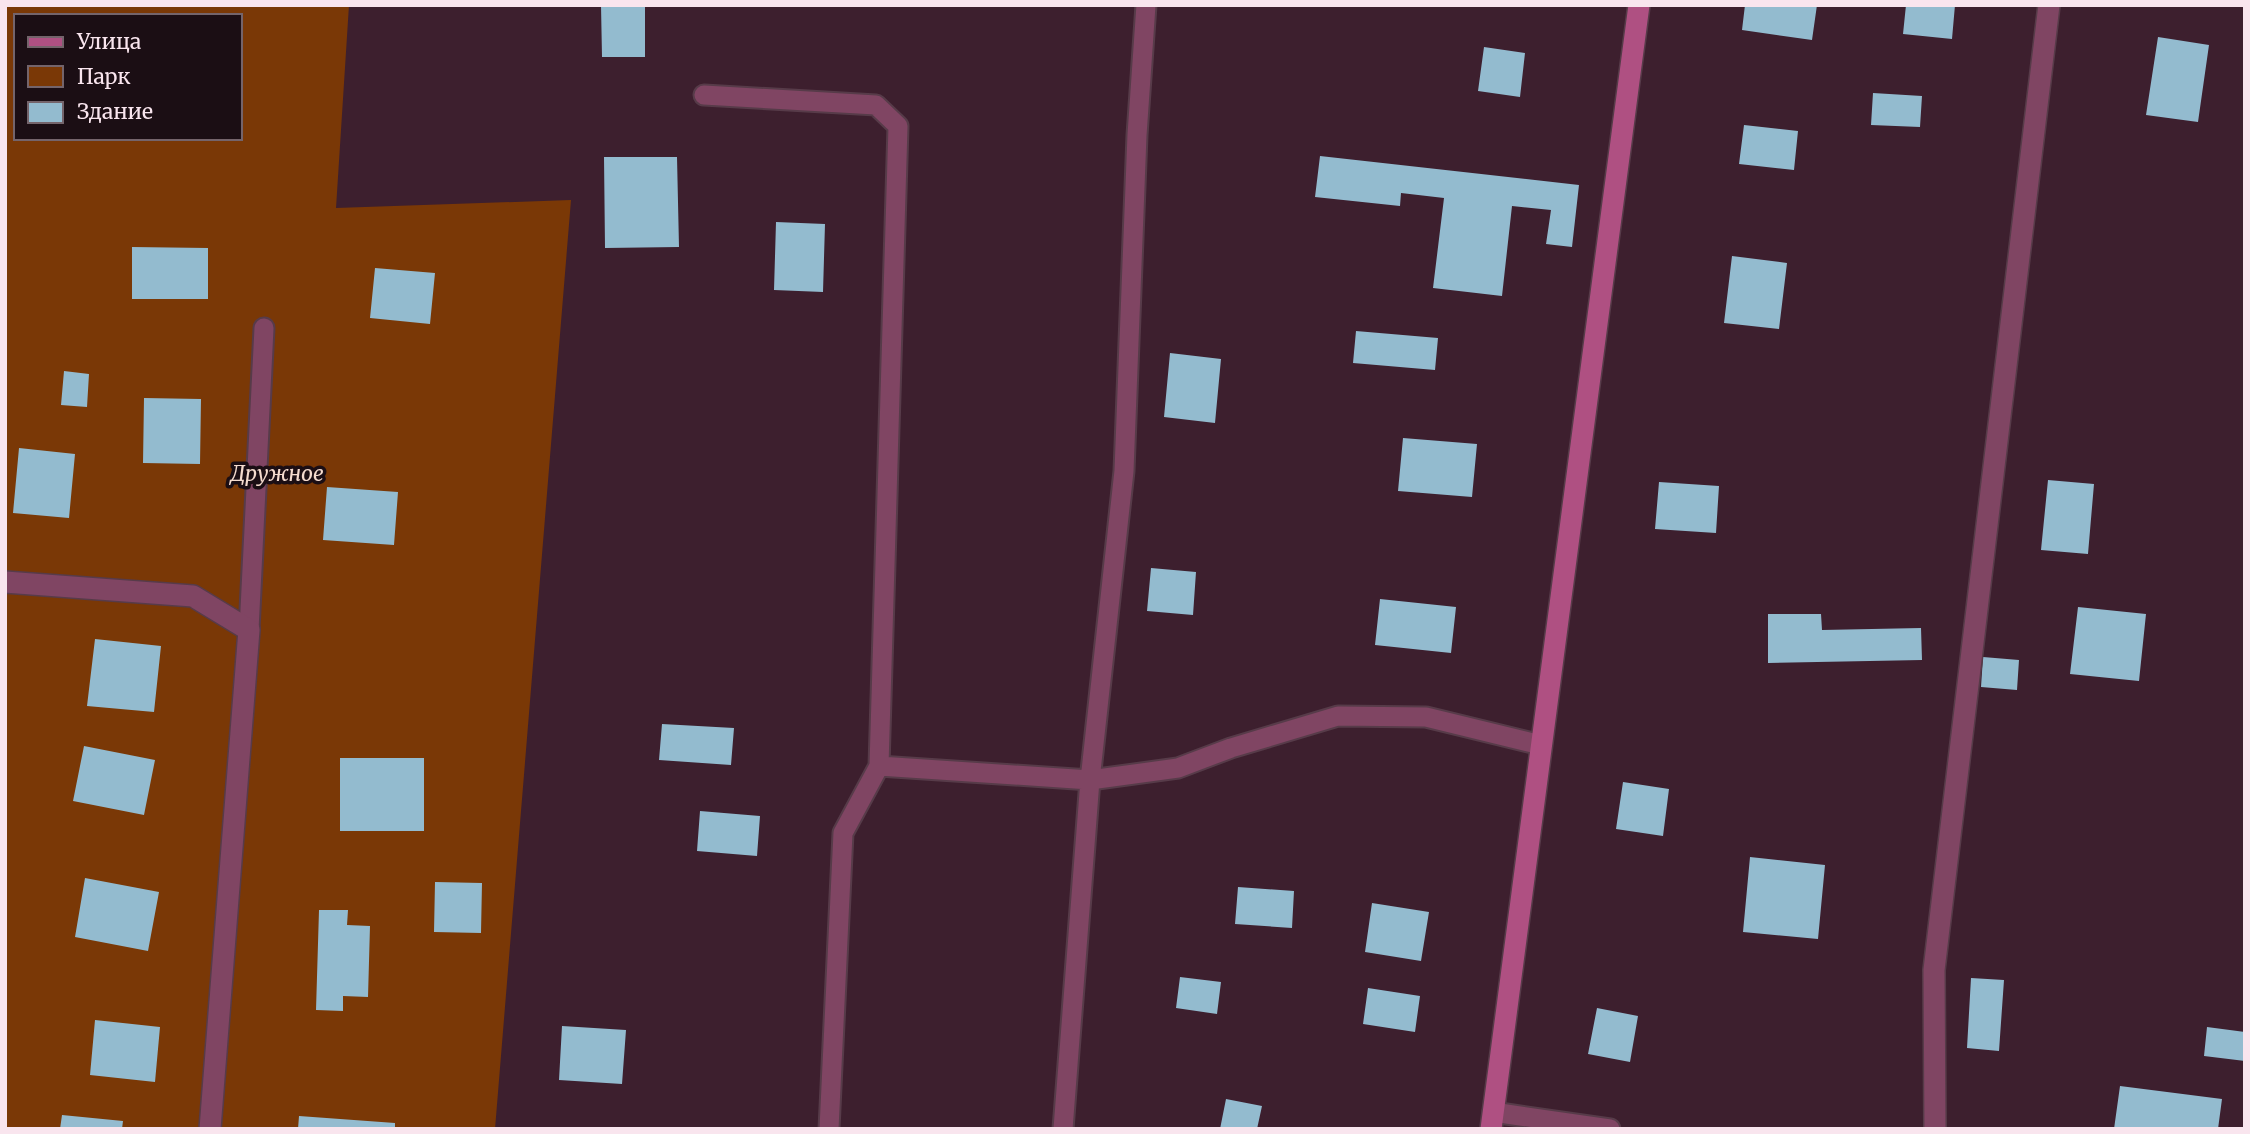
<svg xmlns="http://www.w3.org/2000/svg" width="2250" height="1134" viewBox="0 0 2250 1134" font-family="Merriweather,serif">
  <rect width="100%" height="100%" fill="#3d1f2e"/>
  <path fill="#7a3806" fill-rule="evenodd" d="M5,5h344l-13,203 235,-8 -76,929h-490zM16,16h224v122h-224z"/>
  <path fill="#93bbcf" d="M601,5h44v52h-43z
    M1745,5h72l-5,35 -70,-10z
    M1906,5h49l-3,34 -49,-5z
    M2158,37l51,8 -11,77 -52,-7z
    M1484,47l41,6 -5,44 -42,-6z
    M1873,93l49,3 -2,31 -49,-2z
    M1744,125l54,6 -4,39 -55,-6z
    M1320,156l259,29 -7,62 -26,-3 5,-34 -39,-4 -10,90 -69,-8 11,-90 -43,-5 -1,13 -85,-9z
    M604,157h73l2,90 -74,1z
    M776,222l49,2 -2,68 -49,-2z
    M132,247l76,1v51h-76z
    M1732,256l55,7 -8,66 -55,-6z
    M375,268l60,5 -5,51 -60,-6z
    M1356,331l82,7 -3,32 -82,-7z
    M1170,353l51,6 -6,64 -51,-6z
    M64,371l25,3 -2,33 -26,-2z
    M144,398l57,1 -1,65 -57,-1z
    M1403,438l74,6 -5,53 -74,-6z
    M19,448l56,6 -6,64 -56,-5z
    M2048,480l46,4 -6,70 -47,-4z
    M1659,482l60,4 -3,47 -61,-4z
    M327,487l71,5 -4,53 -71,-5z
    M1151,568l45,4 -3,43 -46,-4z
    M1380,599l76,8 -5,46 -76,-8z
    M2078,607l68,7 -7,67 -69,-7z
    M1768,614h53l1,16 99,-2 1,32 -154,3z
    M95,639l66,7 -7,66 -67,-6z
    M1983,657l36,3 -2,30 -36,-3z
    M662,724l72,4 -3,37 -72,-5z
    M84,746l71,14 -11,55 -71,-14z
    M340,758h84v73h-84z
    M1623,782l46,7 -6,47 -47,-7z
    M700,811l60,5 -3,40 -60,-5z
    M1750,857l75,8 -7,74 -75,-7z
    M85,878l74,14 -11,59 -73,-14z
    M435,882l47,1 -1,50 -47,-1z
    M1238,887l56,4 -2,37 -57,-4z
    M1372,903l57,9 -8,49 -56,-9z
    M319,910h29l-1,15 23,1 -2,71 -25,-1v15l-27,-1z
    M1180,977l41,5 -4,32 -41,-6z
    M1971,978l33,2 -5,71 -32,-3z
    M1368,988l52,8 -5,36 -52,-8z
    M1597,1008l41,8 -8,46 -42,-8z
    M95,1020l65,7 -5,55 -65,-7z
    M562,1026l64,4 -4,54 -63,-4z
    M2207,1027l38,5v29l-41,-5z
    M2120,1086l102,13 -4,30h-104z
    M1226,1099l36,7 -5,23h-37z
    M62,1115l61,6 -1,8h-62z
    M299,1116l96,7v6h-97z"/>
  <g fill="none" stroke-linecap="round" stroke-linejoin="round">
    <defs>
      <path id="lane" d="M704,95l172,10 22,21 -19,640 211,14 88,-12 53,-20 107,-32 88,1 115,28
        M249,630l15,-302
        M1493,1112l117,17
        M829,1129l14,-296 36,-67
        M1063,1129l27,-349 34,-309 13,-336 9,-130"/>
      <path id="street" d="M5,582l188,14 56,34 -39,499
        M1935,1129l-1,-159 115,-965"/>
      <path id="secondary" d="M1491,1129l148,-1124"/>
    </defs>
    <use href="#lane" stroke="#573b49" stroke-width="23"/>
    <use href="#street" stroke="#573b49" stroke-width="24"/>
    <use href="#secondary" stroke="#573b49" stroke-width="24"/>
    <use href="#lane" stroke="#804563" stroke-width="19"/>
    <use href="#street" stroke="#804563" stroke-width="21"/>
    <use href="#secondary" stroke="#af5082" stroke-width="21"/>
  </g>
  <g text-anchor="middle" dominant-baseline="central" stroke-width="7" stroke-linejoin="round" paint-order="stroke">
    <g font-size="21" font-style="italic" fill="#f5dbce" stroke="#1b0e14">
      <text x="277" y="473">Дружное</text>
    </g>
  </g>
  <rect width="2250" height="1134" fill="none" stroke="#f9e5ee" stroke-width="14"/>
  <rect x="14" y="14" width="228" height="126" fill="#1b0e14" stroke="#74646b" stroke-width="2"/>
  <rect x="28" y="37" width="35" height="10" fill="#af5082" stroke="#74646b" stroke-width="2"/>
  <text x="77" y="49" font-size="21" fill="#f9e5ee">Улица</text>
  <rect x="28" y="66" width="35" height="21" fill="#7a3806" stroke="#74646b" stroke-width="2"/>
  <text x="77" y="84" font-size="21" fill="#f9e5ee">Парк</text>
  <rect x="28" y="102" width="35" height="21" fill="#93bbcf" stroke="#74646b" stroke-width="2"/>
  <text x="77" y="119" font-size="21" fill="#f9e5ee">Здание</text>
</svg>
